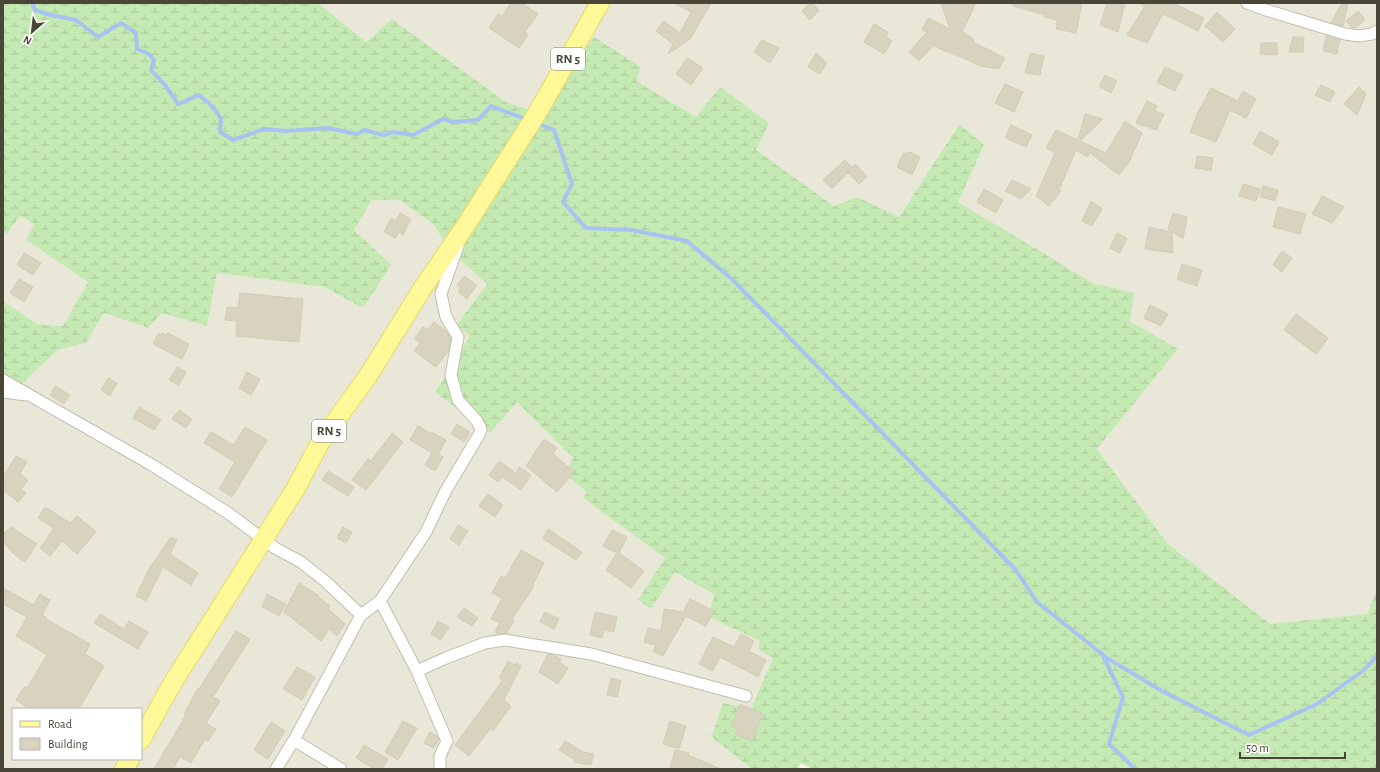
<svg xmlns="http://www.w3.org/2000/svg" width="1380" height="772" viewBox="0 0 1380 772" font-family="'Alegreya Sans',sans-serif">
  <defs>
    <pattern id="wetland-marsh" width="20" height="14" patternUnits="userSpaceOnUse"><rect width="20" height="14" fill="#c5e9b3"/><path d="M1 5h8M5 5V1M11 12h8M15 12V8" fill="none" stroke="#abc99b"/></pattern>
  </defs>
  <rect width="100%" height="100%" fill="#f5f4ea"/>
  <path fill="#e9e7d8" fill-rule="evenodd" d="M318,3h1059v586l-10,25 -97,10 -103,-81 -70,-94 81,-100 -48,-28 4,-28 -41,-10 -135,-81 26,-57 -26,-21 -59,93 -42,-20 -23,9 -78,-56 -36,-62 -24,29 -61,-36 -41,-43 -52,75 -35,-10 -115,-84 -26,23z
    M372,200h28l33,24 18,28 36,32 -31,40 14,12 -35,55 82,11 56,56 14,34 -4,6 83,60 -27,42 12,8 24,-36 40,23 -8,21 53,25 13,17 -22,51 -15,46 16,14h-749v-382l14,1 41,-38 28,-7 18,-30 44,15 14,-15 45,13 10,-53 107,14 39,21 -9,-78zM13,709h128v50h-128z
    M20,216l14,8 -8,16 62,42 -25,44 -26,-2 -34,-23v-70l4,3z"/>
  <path fill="url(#wetland-marsh)" d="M3,3h315l48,39 26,-23 115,84 35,10 52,-76 47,30 -5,14 60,36 24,-30 49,36 -13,27 78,56 23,-9 42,20 60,-93 25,21 -26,57 135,81 41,10 -4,28 48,28 -81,100 70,94 103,81 97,-10 10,-25v180h-565l-11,-6 -4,6h-45l-46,-36 6,3 11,-33 28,6 22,-51 -15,-9 2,-8 -53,-25 8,-21 -40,-23 -24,37 -13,-9 27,-42 -82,-60 4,-6 -22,-18 8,-16 -56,-56 -27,31 -55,-41 35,-56 -14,-11 31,-41 -36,-32 -18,-28 -33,-24h-28l-18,30 37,35 -28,43 -39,-21 -107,-14 -10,53 -45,-13 -14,15 -44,-15 -18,30 -28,7 -41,38 -14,-1v-86l34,23 26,2 25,-44 -62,-42 8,-16 -14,-8 -13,18 -4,-3z"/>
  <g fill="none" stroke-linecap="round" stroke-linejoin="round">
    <path stroke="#a6c3f2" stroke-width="4" d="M32,3l3,7 16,5 25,5 22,17 23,-14 15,10 1,16 12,5 5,6 -3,10 14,15 13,19 21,-9 14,12 8,12 -1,13 13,8 31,-11 22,2 41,-3 30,6 7,-4 20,5 9,-3 20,3 30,-16 10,3 25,-2 13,-14 37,14
      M536,123l18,7 18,54 -9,18 23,26 45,2 56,11 45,38 284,291 21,32 65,52 21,43 -14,47 26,25
      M1102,655l60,36 87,44 68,-31 47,-34 13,-14"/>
  </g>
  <path fill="#d7d3bf" stroke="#d2cdb2" d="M511,3h11l16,11 -13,18 3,3 -9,13 -30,-20 9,-14 4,2z
    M674,3h37l-21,36 -22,15 5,-10 -17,-13 8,-10 16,12 11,-21z
    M809,3h3l7,7 -9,10 -8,-9z
    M941,3h35l-14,29 12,7 -1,3 32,16 -6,11 -19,-3 -17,-8 -30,-12 -14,15 -10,-9 18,-20 -5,-2 6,-12 22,11z
    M1013,3h69l-6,30 -20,-4 1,-9 -13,-3 1,-2 -32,-9z
    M1107,3h18l-7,29 -18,-7z
    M1139,3h34l31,15 -6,13 -35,-17 -16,29 -20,-8 18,-29z
    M1342,3h6l-5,23 -12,-3z
    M1358,11l7,9 -10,8h-3l-6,-7z
    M1217,12l18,17 -12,13 -18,-16z
    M874,24l14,8 -2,5 6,4 -8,13 -20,-12z
    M1326,36l14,4 -3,14 -14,-3z
    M1293,37h11l-1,15h-14z
    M762,40l17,8 -9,15 -16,-11z
    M1261,43h16v12l-17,-1z
    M816,53l11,10 -7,11 -12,-7z
    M1030,53l14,3 -4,19 -15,-2z
    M687,58l16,10 -12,17 -15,-11z
    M1165,67l18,8 -8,16 -18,-9z
    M1105,75l12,6 -6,12 -12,-7z
    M1005,84l18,8 -9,20 -19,-9z
    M1321,85l14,7 -5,10 -15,-7z
    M1359,87l7,7 -9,21 -13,-11z
    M1211,88l27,13 5,-10 13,8 -10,19 -16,-8 -14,32 -26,-10 8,-20z
    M1147,101l10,5 -2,5 9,3 -8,16 -20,-7z
    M1085,114l18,5 -23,22 26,12 19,-32 17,12 -13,29 -10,13 -29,-22 -2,4 -12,-7 -17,40 2,1 -12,15 -13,-10 19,-43 -9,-5 10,-18 22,10z
    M1011,125l21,10 -6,12 -21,-9z
    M1260,131l19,11 -7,13 -19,-11z
    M910,152l10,5 -8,18 -15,-8 6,-13z
    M1197,156l16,2 -2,13 -16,-3z
    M845,160l7,7 4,-3 11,13 -8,7 -11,-11 -16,16 -9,-9z
    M1012,180l19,9 -10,10 -16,-8z
    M1243,184l17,5 -4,12 -17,-5z
    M1263,186l15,4 -3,11 -15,-4z
    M984,189l19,11 -7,13 -19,-11z
    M1322,196l22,11 -12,16 -20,-9z
    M1091,201l11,8 -10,17 -10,-5z
    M1278,207l28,7 -6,20 -27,-7z
    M400,213l11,6 -8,16 -4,-3 -4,6 -11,-6 7,-14 5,3z
    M1173,213l14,4 -4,22 -15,-10z
    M1149,227l23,5 1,21 -28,-4z
    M1117,233l10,5 -7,15 -10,-5z
    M1282,251l10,7 -10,14 -9,-7z
    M24,253l17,10 -8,12 -16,-10z
    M1182,264l20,6 -5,16 -20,-7z
    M464,276l13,9 -10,14 -9,-7 3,-4 -4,-3z
    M19,279l14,8 -9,15 -14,-9z
    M240,293l63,6 -4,43 -63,-6 1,-15 -12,-1 2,-13 11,1z
    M1150,305l18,9 -7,12 -17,-8z
    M1296,314l32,24 -12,16 -32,-24z
    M434,322l12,9 5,7 -2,12 -13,17 -22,-16 6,-9 -5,-3 8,-12 5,3z
    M162,333l5,2 1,-2 21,11 -7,15 -29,-15 5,-10 3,1z
    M177,367l9,5 -7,13 -10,-5z
    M247,372l13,7 -9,16 -12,-7z
    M108,378l9,5 -7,13 -9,-6z
    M55,386l15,9 -6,9 -14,-9z
    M139,407l22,13 -7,10 -21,-12z
    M179,410l13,9 -6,9 -14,-9z
    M457,424l13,8 -6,10 -13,-8z
    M418,426l12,7 1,-1 15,8 -8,14 5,3 -8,14 -10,-6 7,-12 -22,-13z
    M245,427l22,13 -35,57 -13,-8 16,-27 -31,-19 7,-11 23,13z
    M392,433l11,9 -37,48 -14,-10 16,-21 3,2z
    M544,439l13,9 -4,6 21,18 -17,20 -31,-26z
    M16,456l11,6 -7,12 8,6 -7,9 5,4 -8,9 -15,-12v-13z
    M499,461l17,12 3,-6 12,8 -10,15 -19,-13 -4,5 -9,-7z
    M328,471l26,16 -6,9 -26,-16z
    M488,494l15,11 -8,12 -16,-11z
    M45,507l25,16 7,-7 19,16 -19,22 -15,-13 -12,15 -10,-8 14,-20 -16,-10z
    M458,525l10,6 -9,14 -9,-6z
    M11,527l26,17 -12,18 -9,-6 -13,-14v-8z
    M343,527l9,5 -6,11 -9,-5z
    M548,529l34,23 -6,8 -33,-21z
    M612,530l15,7 -8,16 25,18 -13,17 -25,-18 11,-17 -14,-7z
    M171,537l6,3 -7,14 28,19 -7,12 -28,-18 -17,34 -10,-5 14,-29z
    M521,550l23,13 -12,24 1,1 -21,31 2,1 -7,13 -8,1 -4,-2 5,-9 -9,-4 11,-21 -10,-5 9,-17 4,2z
    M299,583l20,13 -1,1 12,9 -2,3 17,15 -8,12 -8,-7 -8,12 -37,-29z
    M3,588l31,17 6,-11 10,6 -8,15 5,3 -1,1 44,25 -5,10 19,12 -25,43h-49l-14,-9 8,-13 3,1 20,-33 -31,-19 11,-19 -24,-13z
    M267,594l19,10 -7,12 -17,-9z
    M690,599l24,12 -8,15 -20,-10 -23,40 -10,-5 3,-6 -12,-3 4,-14 13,3 3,-22 19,3z
    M464,608l14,10 -6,8 -15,-9z
    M545,612l14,7 -5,10 -14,-7z
    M595,612l22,5 -3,15 -10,-2 -2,8 -12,-3z
    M100,614l24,15 5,-8 19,11 -10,17 -44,-26z
    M438,621l11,6 -8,13 -10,-6z
    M236,631l14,8 -37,58 7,4 -14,22 10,6 -8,12 -3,-2 -14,24 -11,-6 -7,12h-19l32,-54 -2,-1 14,-26 1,1z
    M741,634l13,7 -5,10 17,9 -8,17 -38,-20 -7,14 -14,-7 14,-27 21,10z
    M548,654l5,1 8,4 -2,3 9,6 -10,16 -19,-12z
    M508,661l7,4 1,-2 5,3 -17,34 7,6 -18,25 -3,-2 -21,27 -14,-11 48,-65 -4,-2z
    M297,667l18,10 -13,23 -19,-11z
    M611,678l10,3 -4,16 -10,-2z
    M740,704l23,10 -11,27 -17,-7 2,-5 -6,-3z
    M403,721l14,7 -19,32 -13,-8z
    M670,721l16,5 -7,23 -16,-5z
    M271,722l14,9 -17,28 -14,-9z
    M430,732l7,4 2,3 -5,9 -10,-5z
    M565,741l18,11 11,2 -3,11 -17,-3 1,-2 -16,-10z
    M364,745l24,14 -6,10h-8l-18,-11z
    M675,750l14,3 -1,2 33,14h-51z"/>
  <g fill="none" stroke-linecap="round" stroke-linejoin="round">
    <defs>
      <path id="minor" d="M1247,3l19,7 79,24 14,2 13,-2 5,-3
        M3,380l149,85 76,48 47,35 26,14 24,19 36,34
        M3,392l23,3
        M380,601l37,70 30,70 -7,15v13
        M417,671l29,-13 39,-15 20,-3 86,14 155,42
        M294,740l47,29
        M276,769l18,-29 67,-125 19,-14 46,-69 19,-40 35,-59 1,-4 -4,-8 -19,-21 -7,-25 7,-38 -12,-20 -5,-23 17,-48"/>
      <path id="primary" d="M141,740l31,-56 124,-196 25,-47 47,-65 54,-87 44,-64 70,-110 64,-112
        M124,769l6,-10"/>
    </defs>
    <use href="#minor" stroke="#c1beac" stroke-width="13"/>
    <use href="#primary" stroke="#e6db67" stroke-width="20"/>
    <use href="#minor" stroke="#fff" stroke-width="11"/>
    <use href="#primary" stroke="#fff899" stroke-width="18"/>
  </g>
  <g text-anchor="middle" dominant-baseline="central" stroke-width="3.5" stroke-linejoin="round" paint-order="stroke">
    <g fill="#fff" stroke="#807e74" stroke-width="1">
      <rect x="551" y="48" width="34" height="22" rx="3"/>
      <rect x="312" y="420" width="34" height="22" rx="3"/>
    </g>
    <g font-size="13" font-weight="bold" fill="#494638">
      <text x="568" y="59">RN 5</text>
      <text x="329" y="431">RN 5</text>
    </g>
  </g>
  <rect width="1380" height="772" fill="none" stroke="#494638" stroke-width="8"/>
  <rect x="12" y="708" width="130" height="52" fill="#ffffff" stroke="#b6b5af"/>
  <rect x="20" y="721" width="20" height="6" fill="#fff899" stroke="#b6b5af"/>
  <text x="48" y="728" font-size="12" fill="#494638">Road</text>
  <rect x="20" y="738" width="20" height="12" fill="#d7d3bf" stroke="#b6b5af"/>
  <text x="48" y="748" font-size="12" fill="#494638">Building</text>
  <g transform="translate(32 32) rotate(208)" stroke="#ffffff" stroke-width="3" paint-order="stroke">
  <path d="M0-3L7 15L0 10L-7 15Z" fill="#494638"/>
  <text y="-6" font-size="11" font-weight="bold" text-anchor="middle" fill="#494638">N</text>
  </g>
  <path d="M1240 752v6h105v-6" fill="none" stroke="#494638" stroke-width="2"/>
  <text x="1246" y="752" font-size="12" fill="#494638" stroke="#ffffff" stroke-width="3" paint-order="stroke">50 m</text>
</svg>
